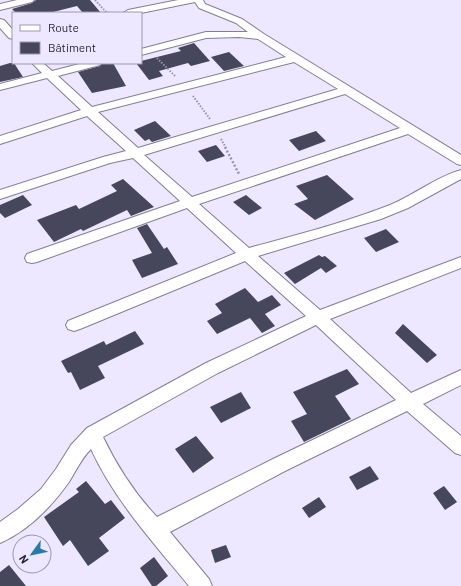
<svg xmlns="http://www.w3.org/2000/svg" width="461" height="586" viewBox="0 0 461 586" font-family="Barlow,sans-serif">
  <rect width="100%" height="100%" fill="#ede7ff"/>
  <path fill="#46475b" d="M36,0h54l11,13h-18l-6,-7 -28,7h-33l-4,-4 20,-6z
    M194,43l16,18 -19,5 -3,-3 -29,8 4,5 -14,4 -13,-17h5v-2l40,-10 -3,-3z
    M229,52l15,14 -20,5 -13,-14z
    M10,63h4l9,14 -23,5v-16z
    M102,63h11l13,23 -34,7 -14,-21 22,-6z
    M155,121l16,15 -19,6 -3,-3 -4,2 -11,-11z
    M316,131l10,10 -27,10 -10,-11z
    M216,145l9,11 -18,6 -9,-11z
    M327,175l27,24 -39,21 -21,-16 14,-5 -12,-13z
    M123,179l31,28 -23,9 -4,-6 -44,21 -2,-2 -27,13 -17,-22 39,-15 3,4 38,-18 -6,-6z
    M23,195l9,10 -27,13 -5,-5v-8z
    M246,195l16,13 -13,7 -16,-13z
    M147,224l17,25 3,-2 11,17 -36,14 -10,-18 20,-7 -15,-25z
    M386,229l13,13 -23,10 -12,-14z
    M319,255l3,2 3,-1 12,10 -11,7 -5,-5 -26,16 -11,-11z
    M245,288l13,14 14,-7 9,10 -16,9 10,12 -13,7 -12,-15 -33,16 -10,-13 15,-8 -7,-9z
    M403,324l34,31 -10,8 -32,-30z
    M135,331l9,13 -46,22 7,12 -25,12 -9,-18 -3,1 -7,-12 43,-20 2,4z
    M347,369l12,15 -24,12 16,23 -47,23 -13,-21 16,-7 -14,-22z
    M241,392l10,16 -30,15 -11,-16z
    M196,436l18,22 -21,15 -18,-24z
    M370,466l9,13 -22,11 -8,-13z
    M86,481l19,23 6,-4 14,18 -26,20 10,13 -21,15 -18,-26 -7,6 -19,-29 35,-25 -3,-3z
    M444,486l13,16 -12,8 -12,-17z
    M319,497l7,10 -17,11 -7,-10z
    M226,545l5,12 -16,6 -4,-13z
    M154,557l14,19 -12,10h-4l-12,-18z
    M9,565l17,21h-26v-14z"/>
  <g fill="none" stroke-linecap="round" stroke-linejoin="round">
    <defs>
      <path id="minor" d="M17,0h17l-2,2 -32,8v-6z
        M178,0h25l2,4 37,15 22,15 197,121v10l-4,-1 -49,-30 -209,70 50,44c47,-13 95,-25 141,-43 24,-10 46,-28 71,-35v9l-53,29 -27,11 -123,37 62,54 141,-53v11l-131,51 81,74 50,-23v15l-38,19 38,32v19l-6,-2 -48,-42 -122,60 -115,61 39,47 3,7h-23c-36,-44 -74,-85 -98,-137 -10,10 -15,22 -22,33 -17,24 -41,49 -69,61v-21l18,-13 23,-20 15,-20 15,-24 16,-17 119,-65 100,-47 -61,-55 -165,68 -6,2 -6,-2 -2,-4 2,-4 168,-68 -49,-45 -150,54 -5,1 -5,-1 -2,-4 2,-4 153,-53 -47,-43 -23,5 -110,36v-9l103,-33 23,-6 -39,-35 -87,28v-8l81,-26 -34,-32 -47,12v-6l42,-11 -10,-10h11l9,8 31,-8h18l-1,2 -42,11 34,31 194,-50 -28,-18 -19,-2 -33,1 -65,17v-6l65,-17h42l-12,-9 -37,-15 -4,-6 -54,11h-18l5,-3zM294,62l44,27 -200,59 -40,-36zM345,94l55,34 -208,69 -48,-42zM316,325l80,75 -123,59 -116,58c-22,-23 -40,-51 -54,-80l115,-64z
        M0,19l4,1 9,10v9l-4,-1 -9,-10z"/>
    </defs>
    <use href="#minor" stroke="#847e93" stroke-width="2"/>
    <path stroke="#9994a6" stroke-width="2" stroke-dasharray="1.5 1.5" stroke-linecap="butt" d="M95,0l12,13
      M157,58l19,19
      M193,96l17,23
      M221,139l5,9"/>
    <path stroke="#9994a6" stroke-width="2.5" stroke-dasharray="2 2" stroke-linecap="butt" d="M225,147l14,27"/>
    <use href="#minor" fill="#fff" fill-rule="evenodd"/>
  </g>
  <rect x="12" y="12" width="130" height="52" fill="#ede7ff" stroke="#9e99ab"/>
  <rect x="20" y="25" width="20" height="6" fill="#ffffff" stroke="#9e99ab"/>
  <text x="48" y="32" font-size="12" fill="#28252e">Route</text>
  <rect x="20" y="42" width="20" height="12" fill="#46475b" stroke="#9e99ab"/>
  <text x="48" y="52" font-size="12" fill="#28252e">Bâtiment</text>
  <g transform="translate(32 554) rotate(237)"><circle r="19" fill="#ede7ff" stroke="#9e99ab"/>
  <path d="M0-3L7 15L0 10L-7 15Z" fill="#277bab"/>
  <text y="-6" font-size="11" font-weight="bold" text-anchor="middle" fill="#28252e">N</text>
  </g>
</svg>
